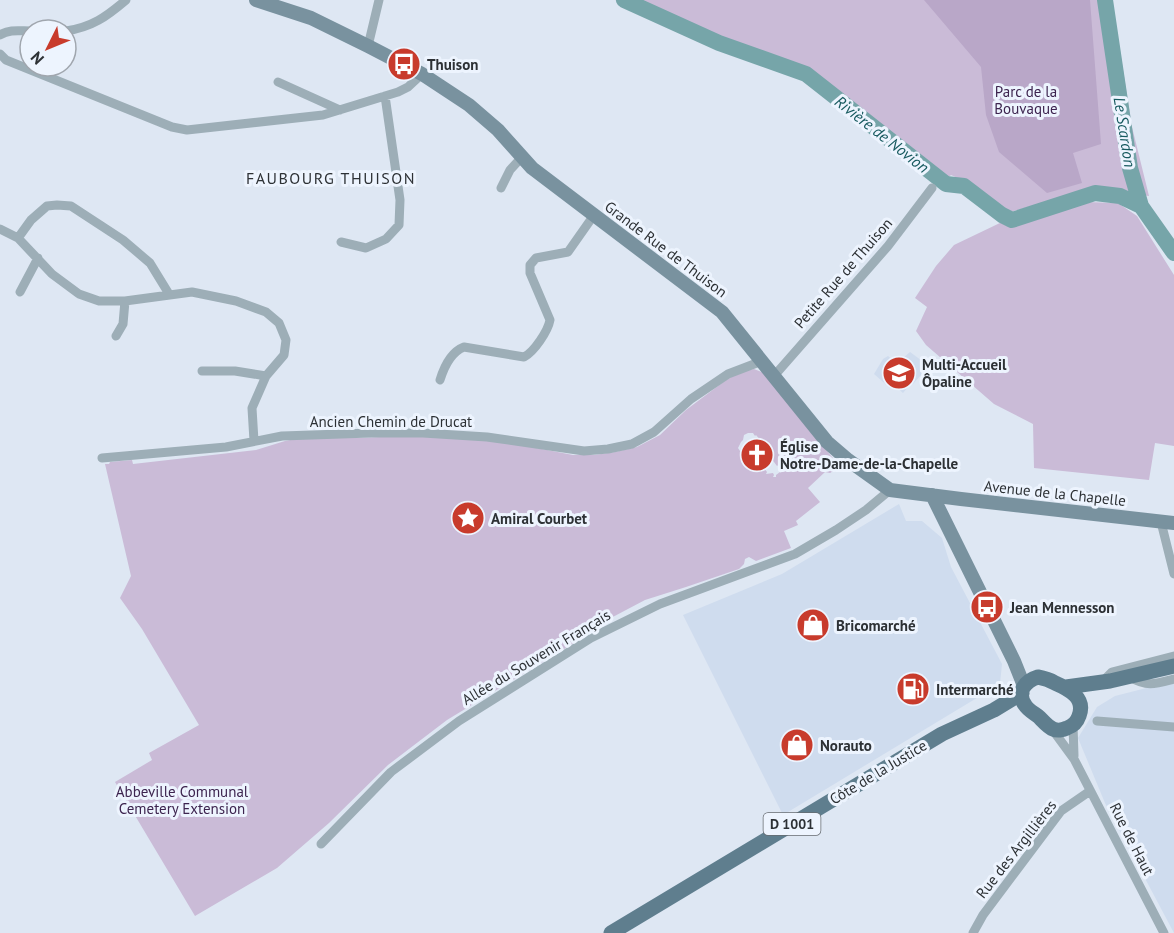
<svg xmlns="http://www.w3.org/2000/svg" width="1174" height="933" viewBox="0 0 1174 933" font-family="'PT Sans',sans-serif">
  <rect width="100%" height="100%" fill="#dee7f3"/>
  <path fill="#cfdcee" d="M910,352l19,14 -16,18 -3,-2 -2,2 1,2 -6,7 -10,-9 -3,4 -16,-14 9,-15 5,-3 9,8 -4,5 3,2 9,-11 -2,-2z
    M899,504l7,17h16l20,17 9,29 51,97 -2,20 -217,131 -100,-200 99,-41z
    M1174,681v252l-69,-130 -27,-65 19,-31 18,-11z"/>
  <path fill="#cabbd7" fill-rule="evenodd" d="M615,0h497l20,127 17,69 -55,-8 -87,25 -40,-31 -16,-7 -10,9 -138,-105 -85,-33z
    M1086,202l32,1 19,13 37,59v171l-19,-3 -6,37 -115,-12 -1,-44 -39,-20 -68,-59 -10,-14 11,-24 -12,-9 21,-32 18,-21 48,-23h26z
    M754,369l10,4 76,94 -10,6 -5,-1 -17,16 12,14 -24,19 2,4 -14,6 7,17 -35,13 -7,-4 -4,2 -1,5 -5,5 -53,18 -41,13 -55,29 -16,14 -127,77 -59,45 -59,58 -52,45 -82,48 -80,-134 37,-22 -3,-7 50,-28 -57,-96 -22,-31 11,-22 -26,-112h4l1,-2 22,-2 1,4 123,-14 29,-9 15,-3h61l73,-4 87,11 52,10h21l21,-3 22,-5 23,-12 26,-25 40,-30 14,-8zM748,433h5l2,3 1,-1 5,6 -1,2 5,6h1l-1,1 12,16 8,-6 1,1v3l-7,6h3l-1,3 -1,-1 -4,3v2h-3l1,-2 -1,-2 -7,1 1,-2 -6,-8 -1,1 1,-2 -6,-7 -6,4 -5,-7 -2,1 -4,-6 3,-6 2,-2 1,-5z"/>
  <path fill="#b9a7c8" d="M924,0h166l11,144 -28,9 9,30 -35,10 -48,-41 -13,-37 -5,-48z"/>
  <g fill="none" stroke-linecap="round" stroke-linejoin="round">
    <path stroke="#76a5a9" stroke-width="16" d="M624,0l95,43 87,31 140,110 18,2 38,29 10,5 83,-27 25,3 21,10
      M1105,0l25,168 11,38 33,47"/>
    <path stroke="#9daeb7" stroke-width="9" d="M66,31c26,-4 40,-14 60,-31
      M0,35c9,-6 20,-4 30,-4
      M368,46l11,-46
      M0,54l6,6 166,67 15,3 136,-15 75,-23 10,-5 14,-13
      M278,82l62,28
      M501,188l9,-18 12,-13
      M0,229l18,9 34,36 27,20 20,7h26l67,-9 44,9 30,11 13,11 7,17 -2,15 -18,21 -14,32 2,33
      M18,238l13,-18 16,-14 10,-1 14,1 52,34 27,23 19,31
      M341,242l25,6 20,-9 13,-14 1,-25 -15,-104
      M20,292l18,-34
      M116,336l7,-12 2,-23
      M202,371h33l31,5
      M774,376l114,-130 44,-58
      M440,380c4,-13 11,-28 24,-33l60,10c10,-5 24,-26 26,-37l-20,-47v-8l6,-7 32,-6 26,-37
      M102,458l124,-11 56,-11 89,-3h52l64,4 97,14 24,-2 24,-5 22,-12 37,-33 37,-25 34,-13
      M1161,522l13,52
      M1130,677c17,10 25,7 44,2
      M1104,680l8,-8 62,-16
      M1097,721l77,6
      M1073,725l1,31
      M1052,729l22,30 90,174
      M321,844l70,-72 68,-51 132,-83 69,-34 135,-50 41,-24 30,-20 24,-20
      M973,933l10,-18 78,-104 29,-20"/>
    <path stroke="#79929f" stroke-width="14" d="M256,0l55,18 57,28 54,28 47,31 29,25 34,38 190,144 105,130 21,18 42,30 71,9 213,24
      M932,495l82,166 10,25"/>
    <path stroke="#5f7e8e" stroke-width="15" d="M1038,677c6,1 12,3 17,6 14,6 31,15 24,33 -2,6 -6,10 -12,12 -4,2 -10,3 -14,1 -5,-2 -10,-8 -14,-12 -5,-4 -11,-7 -14,-12 -9,-13 0,-24 13,-28z
      M1066,687l44,-6 64,-15
      M611,933l331,-199 52,-24 28,-17"/>
  </g>
  <defs>
    <symbol id="bus-disc" viewBox="-11 -11 22 22"><circle r="9.5" fill="#c83b2c" stroke="#edf4fe"/><path d="M-5-6H5V4H4V6H2V4H-2V6H-4V4H-5ZM-3.5-4V0h7V-4ZM-3.5 1.2v1.5H-2V1.2ZM2 1.2v1.5H3.5V1.2Z" fill="#fff"/></symbol>
    <symbol id="school-disc" viewBox="-11 -11 22 22"><circle r="9.5" fill="#c83b2c" stroke="#edf4fe"/><path d="M0-5L7-2L0 1L-7-2ZM-4 1L0 2.5L4 1V4Q0 6-4 4Z" fill="#fff"/></symbol>
    <symbol id="church-disc" viewBox="-11 -11 22 22"><circle r="9.5" fill="#c83b2c" stroke="#edf4fe"/><path d="M-1.2-6h2.4v3.5h3.3v2.4h-3.3V6h-2.4V-.1h-3.3v-2.4h3.3Z" fill="#fff"/></symbol>
    <symbol id="sight-disc" viewBox="-11 -11 22 22"><circle r="9.5" fill="#c83b2c" stroke="#edf4fe"/><path d="M0-6L1.8-2.2L6-1.7L2.9 1.2L3.7 5.4L0 3.3L-3.7 5.4L-2.9 1.2L-6-1.7L-1.8-2.2Z" fill="#fff"/></symbol>
    <symbol id="shop-disc" viewBox="-11 -11 22 22"><circle r="9.5" fill="#c83b2c" stroke="#edf4fe"/><path d="M-5-2.5h2.3a2.7 3.5 0 0 1 5.4 0H5L5.5 6h-11ZM-1.5-2.5h3a1.5 2.3 0 0 0-3 0Z" fill="#fff"/></symbol>
    <symbol id="fuel-disc" viewBox="-11 -11 22 22"><circle r="9.5" fill="#c83b2c" stroke="#edf4fe"/><path d="M-5.5-6h7V0h2V4h1.3V-2.5L3-4.5l.8-.8L6-3V5H2.5V1h-1V6h-7ZM-4.2-4.7v3.2H.2V-4.7Z" fill="#fff"/></symbol>
  </defs>
  <g fill-rule="evenodd">
    <use href="#bus-disc" x="385" y="45" width="38" height="38"/>
    <use href="#school-disc" x="880" y="354" width="38" height="38"/>
    <use href="#church-disc" x="738" y="436" width="38" height="38"/>
    <use href="#sight-disc" x="449" y="499" width="38" height="38"/>
    <use href="#bus-disc" x="968" y="588" width="38" height="38"/>
    <use href="#shop-disc" x="794" y="606" width="38" height="38"/>
    <use href="#fuel-disc" x="894" y="670" width="38" height="38"/>
    <use href="#shop-disc" x="778" y="726" width="38" height="38"/>
  </g>
  <g text-anchor="middle" dominant-baseline="central" stroke-width="6" stroke-linejoin="round" paint-order="stroke">
    <rect fill="#edf4fe" stroke="#676c71" stroke-width="1.5" x="763.5" y="813" width="57" height="22" rx="4.5"/>
    <g font-size="14" font-weight="bold" fill="#2d3135">
      <text x="792" y="824">D 1001</text>
    </g>
    <g font-size="15" font-weight="bold" fill="#2d3135" stroke="#edf4fe" text-anchor="start">
      <text x="427" y="64">Thuison</text>
      <text x="922" y="364">Multi-Accueil<tspan x="922" dy="17">Ôpaline</tspan></text>
      <text x="780" y="446">Église<tspan x="780" dy="17">Notre-Dame-de-la-Chapelle</tspan></text>
      <text x="491" y="518">Amiral Courbet</text>
      <text x="1010" y="607">Jean Mennesson</text>
      <text x="836" y="625">Bricomarché</text>
      <text x="936" y="689">Intermarché</text>
      <text x="820" y="745">Norauto</text>
    </g>
    <g font-size="15" fill="#3d244f" stroke="#edf4fe">
      <text x="1026" y="91">Parc de la<tspan x="1026" dy="17">Bouvaque</tspan></text>
      <text x="182" y="791">Abbeville Communal<tspan x="182" dy="17">Cemetery Extension</tspan></text>
    </g>
    <g font-size="15" fill="#2d3135" stroke="#edf4fe">
      <text transform="translate(666 249) rotate(37)">Grande Rue de Thuison</text>
      <text transform="translate(843 273) rotate(-49)">Petite Rue de Thuison</text>
      <text x="391" y="421">Ancien Chemin de Drucat</text>
      <text transform="translate(1055 493) rotate(6)">Avenue de la Chapelle</text>
      <text transform="translate(536 657) rotate(-31)">Allée du Souvenir Français</text>
      <text transform="translate(878 772) rotate(-31)">Côte de la Justice</text>
      <text transform="translate(1132 839) rotate(63)">Rue de Haut</text>
      <text transform="translate(1016 849) rotate(-52)">Rue des Argillières</text>
    </g>
    <g font-size="16" font-style="italic" fill="#175a5f" stroke="#edf4fe">
      <text transform="translate(1125 132) rotate(81)">Le Scardon</text>
      <text transform="translate(882 134) rotate(38)">Rivière de Novion</text>
    </g>
    <g font-size="16" letter-spacing="1.5" fill="#2d3135" stroke="#edf4fe">
      <text x="331" y="178">FAUBOURG THUISON</text>
    </g>
  </g>
  <g transform="translate(48 48) rotate(227)"><circle r="28" fill="#edf4fe" stroke="#a0a6ae" stroke-width="1.5"/>
  <path d="M0-4.5L10 22L0 15L-10 22Z" fill="#c83b2c"/>
  <text y="-9" font-size="16" font-weight="bold" text-anchor="middle" fill="#2d3135">N</text>
  </g>
</svg>
